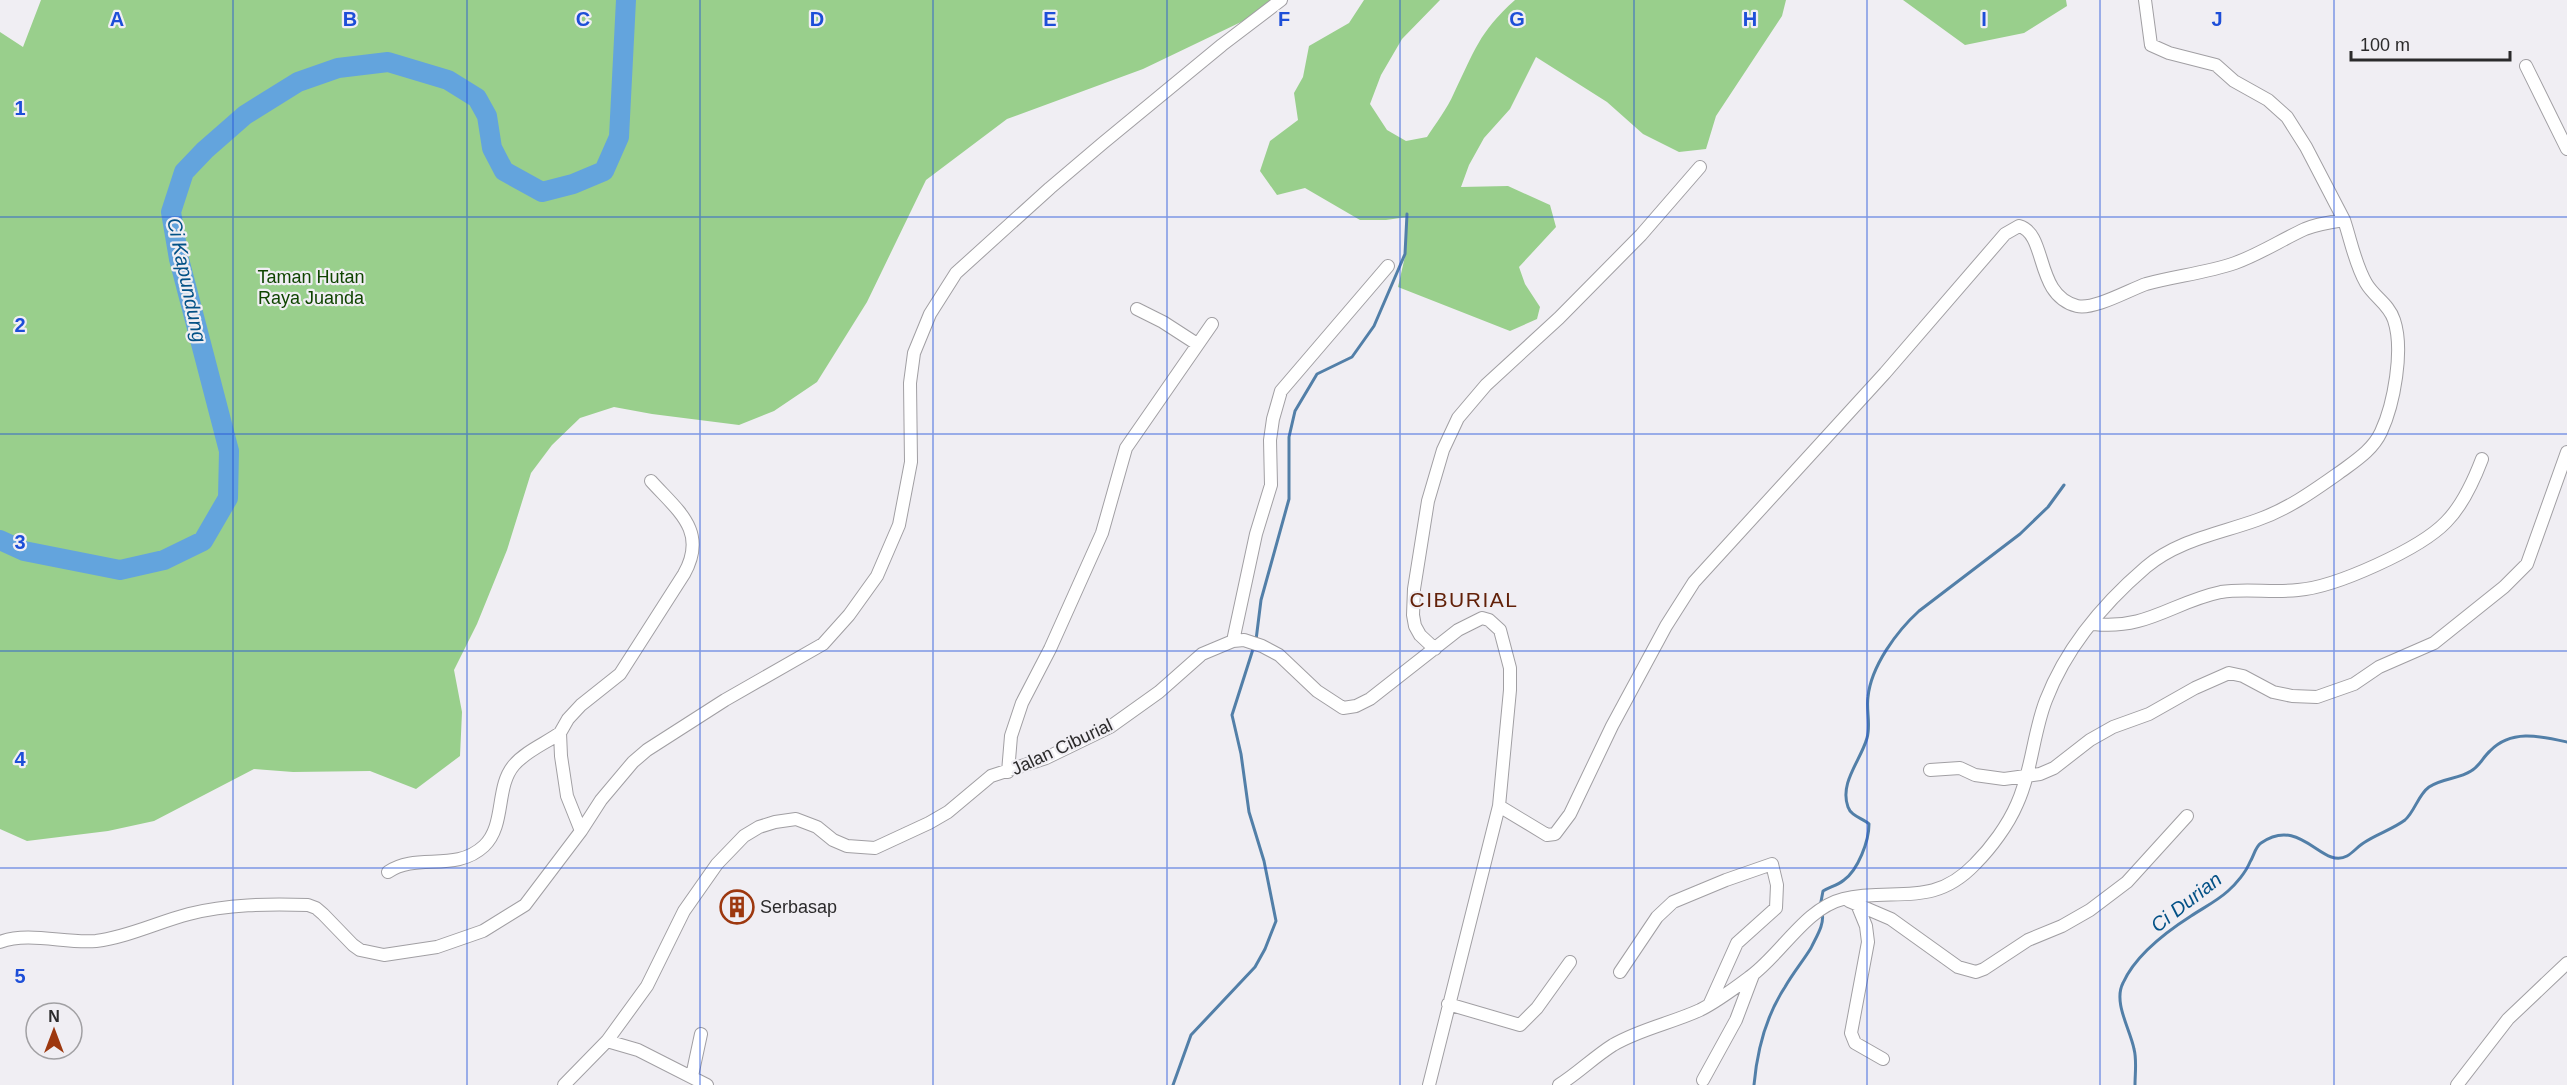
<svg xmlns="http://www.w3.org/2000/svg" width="2567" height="1085" viewBox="0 0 2567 1085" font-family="Helvetica,sans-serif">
  <rect width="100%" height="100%" fill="#f0eef3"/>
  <path fill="#99cf8c" d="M41,0h1239l-16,11 -121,58 -136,50 -81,61 -59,122 -50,80 -43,29 -35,14 -87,-11 -38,-7 -34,11 -28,27 -21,28 -24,77 -30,74 -23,46 8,42 -2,44 -44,33 -46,-18 -77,1 -39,-3 -100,52 -46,10 -81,10 -27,-12v-797l23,15z
    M1364,0h76l-38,39 -21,36 -11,29 17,26 19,11 21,-4c9,-14 20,-28 27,-44 20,-41 25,-61 61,-93h271l-4,16 -66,100 -10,33 -27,3 -36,-18 -36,-32 -71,-45 -26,52 -26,29 -15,27 -8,22 47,-1 42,19 6,22 -37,40 6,17 15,23 -3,12 -27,12 -112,-44 8,-35 1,-35 -21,3h-26l-55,-32 -28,7 -17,-24 10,-30 28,-21 -4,-27 9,-16 6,-31 40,-23z
    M1903,0h163l1,6 -43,27 -59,12z"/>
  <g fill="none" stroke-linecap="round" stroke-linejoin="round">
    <path stroke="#527fa8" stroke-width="3" d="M1256,640l5,-40 28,-101v-62l6,-26 22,-37 35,-17 22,-31 31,-72 2,-40
      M1820,907l3,-16c7,-4 15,-6 21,-11 14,-10 25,-39 25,-56 -7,-6 -18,-8 -21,-17 -9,-24 13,-47 19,-69 4,-13 -1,-28 1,-41 3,-31 29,-66 51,-86l101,-77 28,-27 16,-22
      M1173,1085l18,-50 64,-68 10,-18 11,-28 -12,-60 -15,-49 -8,-58 -9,-39 22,-69
      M1754,1085c3,-34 12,-69 31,-98 8,-14 18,-26 26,-39 5,-11 14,-24 11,-35
      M2135,1085c0,-12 2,-25 -1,-36 -4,-20 -21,-47 -11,-66 12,-27 43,-51 68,-67 12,-8 26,-15 37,-25 8,-7 18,-19 22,-29 4,-6 5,-15 11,-19 40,-28 61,27 86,13 7,-4 11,-10 18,-14 12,-8 28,-13 40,-22 10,-9 13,-25 24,-33 13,-9 30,-8 42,-16 9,-5 12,-14 19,-20 21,-22 50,-15 77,-9"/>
    <path stroke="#63a4dd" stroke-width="20" d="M0,540l24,11 96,19 44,-10 39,-19 25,-43 1,-47 -50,-192 -8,-47 13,-40 21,-22 40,-35 53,-33 40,-14 50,-6 60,18 29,18 10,18 5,32 12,23 38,21 31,-8 31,-13 15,-34 7,-137"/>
    <defs>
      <path id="minor" d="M2145,0l6,45 18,8 47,12 18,16 34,19 19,17 19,30 38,73
        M2526,66l41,83
        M1137,309l26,13 34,22
        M2094,624c53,6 79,-22 127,-32 23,-4 53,1 77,-2 38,-3 122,-41 148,-68 17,-17 28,-42 36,-63
        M1233,641l23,-107 15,-49 -1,-45 3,-21 8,-28 107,-125
        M1435,649l-15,-14 -5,-9 -2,-11 1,-26 14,-88 15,-51 15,-32 28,-33 73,-67 82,-83 59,-68
        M1930,770l30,-2 15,7 29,4 36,-5 14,-6 36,-28 23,-13 36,-13 46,-26 34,-15 14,3 30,16 19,4 25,1 37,-13 25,-17 55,-24 70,-56 23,-23 40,-112
        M1008,772l3,-36 11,-33 28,-54 52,-116 24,-85 86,-124
        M1499,806l48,29 8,-1 15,-20 42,-88 54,-100 28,-44 191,-209 120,-139 14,-8c29,8 15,69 58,80 17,4 52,-16 69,-22 29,-8 60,-11 89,-21 25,-9 46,-23 70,-34 12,-5 26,-7 39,-9 7,21 11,44 22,63 8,14 23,21 28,37 10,30 0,84 -13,112 -8,17 -23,27 -38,38 -27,19 -54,39 -86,50 -39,14 -79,20 -111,47 -42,36 -80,81 -100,133 -13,33 -14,71 -29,104 -9,21 -26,44 -42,60 -43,45 -81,23 -132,35 -37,9 -62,55 -92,77 -16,12 -33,25 -51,34 -28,13 -60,19 -87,35 -19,12 -35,28 -54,40
        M581,831l-14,-35 -6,-40 -1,-23 8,-14 13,-14 39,-31 64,-100c24,-43 -6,-63 -33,-93
        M388,872c29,-20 67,1 96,-26 22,-21 11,-59 30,-81 12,-14 32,-22 46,-32
        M1849,901l42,18 67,48 18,5 8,-3 44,-29 34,-14 28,-16 37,-28 60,-66
        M1857,904l9,22 2,16 -17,91 4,10 28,16
        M0,942c29,-11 66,2 96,-1 32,-4 62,-19 93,-27 39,-10 78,-10 119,-9l8,3 7,6 30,31 7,5 24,5 53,-8 46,-16 42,-26 56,-74 20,-31 32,-38 14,-12 78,-50 98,-56 26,-29 28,-39 22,-51 12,-63 -1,-79 4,-30 16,-39 26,-41 94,-85 53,-45 119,-98 59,-45
        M1620,972l37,-55 16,-15 53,-22 46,-16 5,21 -1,23 -39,35 -27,60
        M1448,1004l72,21 17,-17 33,-46
        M607,1041l31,9 69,35
        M692,1076l9,-42
        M1703,1080l33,-60 17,-45
        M564,1085l43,-44 40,-55 37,-75 33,-47 27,-28 15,-9 16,-5 21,-3 21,8 16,13 14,6 28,2 54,-25 19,-11 43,-36 55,-18 64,-31 49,-35 43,-38 31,-13 11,-1 18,6 17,9 38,36 26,17 13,-2 14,-7 88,-69 24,-12 7,2 11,10 10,38v22l-11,116 -70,279
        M2457,1085l51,-66 59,-56"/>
    </defs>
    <use href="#minor" stroke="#a19fa3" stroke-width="14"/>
    <use href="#minor" stroke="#fff" stroke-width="12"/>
  </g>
  <path fill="none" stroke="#1d4ed8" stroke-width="1.5" stroke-opacity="0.55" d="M233,0v1085M467,0v1085M700,0v1085M933,0v1085M1167,0v1085M1400,0v1085M1634,0v1085M1867,0v1085M2100,0v1085M2334,0v1085M0,217h2567M0,434h2567M0,651h2567M0,868h2567"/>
  <defs>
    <symbol id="building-ring" viewBox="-11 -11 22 22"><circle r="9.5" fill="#f0eef3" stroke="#9d380f" stroke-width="1.5"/><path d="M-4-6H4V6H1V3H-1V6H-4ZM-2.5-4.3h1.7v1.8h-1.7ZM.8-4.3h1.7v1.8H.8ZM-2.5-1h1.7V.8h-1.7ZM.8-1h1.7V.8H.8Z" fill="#9d380f"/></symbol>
  </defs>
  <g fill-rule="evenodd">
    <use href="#building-ring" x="718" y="888" width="38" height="38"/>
  </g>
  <g text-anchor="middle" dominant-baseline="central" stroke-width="4.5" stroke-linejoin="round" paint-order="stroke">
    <g font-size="18" fill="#0f4400" stroke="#f0eef3">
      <text x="311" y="277">Taman Hutan<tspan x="311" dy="21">Raya Juanda</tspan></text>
    </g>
    <g font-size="18" fill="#2b2a2b" stroke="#f0eef3">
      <text transform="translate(1062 747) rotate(-25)">Jalan Ciburial</text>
    </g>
    <g font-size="18" fill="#2b2a2b" stroke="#f0eef3" text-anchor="start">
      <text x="760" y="907">Serbasap</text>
    </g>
    <g font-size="20" font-style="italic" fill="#035186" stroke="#f0eef3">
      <text transform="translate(187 280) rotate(78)">Ci Kapundung</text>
      <text transform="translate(2186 902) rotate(-38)">Ci Durian</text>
    </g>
    <g font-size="21" letter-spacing="1.5" fill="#622109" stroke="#f0eef3">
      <text x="1464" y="599">CIBURIAL</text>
    </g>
  </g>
  <g font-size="20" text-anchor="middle" font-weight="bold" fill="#1d4ed8" stroke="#f0eef3" stroke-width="4.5" stroke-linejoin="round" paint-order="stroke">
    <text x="117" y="26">A</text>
    <text x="350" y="26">B</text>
    <text x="583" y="26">C</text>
    <text x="817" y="26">D</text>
    <text x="1050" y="26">E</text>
    <text x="1284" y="26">F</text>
    <text x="1517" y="26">G</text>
    <text x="1750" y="26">H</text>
    <text x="1984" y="26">I</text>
    <text x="2217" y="26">J</text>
    <text x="20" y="115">1</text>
    <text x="20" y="332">2</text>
    <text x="20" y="549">3</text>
    <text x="20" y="766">4</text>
    <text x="20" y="983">5</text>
  </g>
  <g transform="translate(54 1031)"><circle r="28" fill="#f0eef3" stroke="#a1a0a3" stroke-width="1.5"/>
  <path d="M0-4.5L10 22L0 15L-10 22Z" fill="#9d380f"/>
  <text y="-9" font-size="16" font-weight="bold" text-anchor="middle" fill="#2b2a2b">N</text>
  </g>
  <path d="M2351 51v9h159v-9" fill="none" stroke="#2b2a2b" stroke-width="3"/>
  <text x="2360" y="51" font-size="18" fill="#2b2a2b" stroke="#f0eef3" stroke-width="4.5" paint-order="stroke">100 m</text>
</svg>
